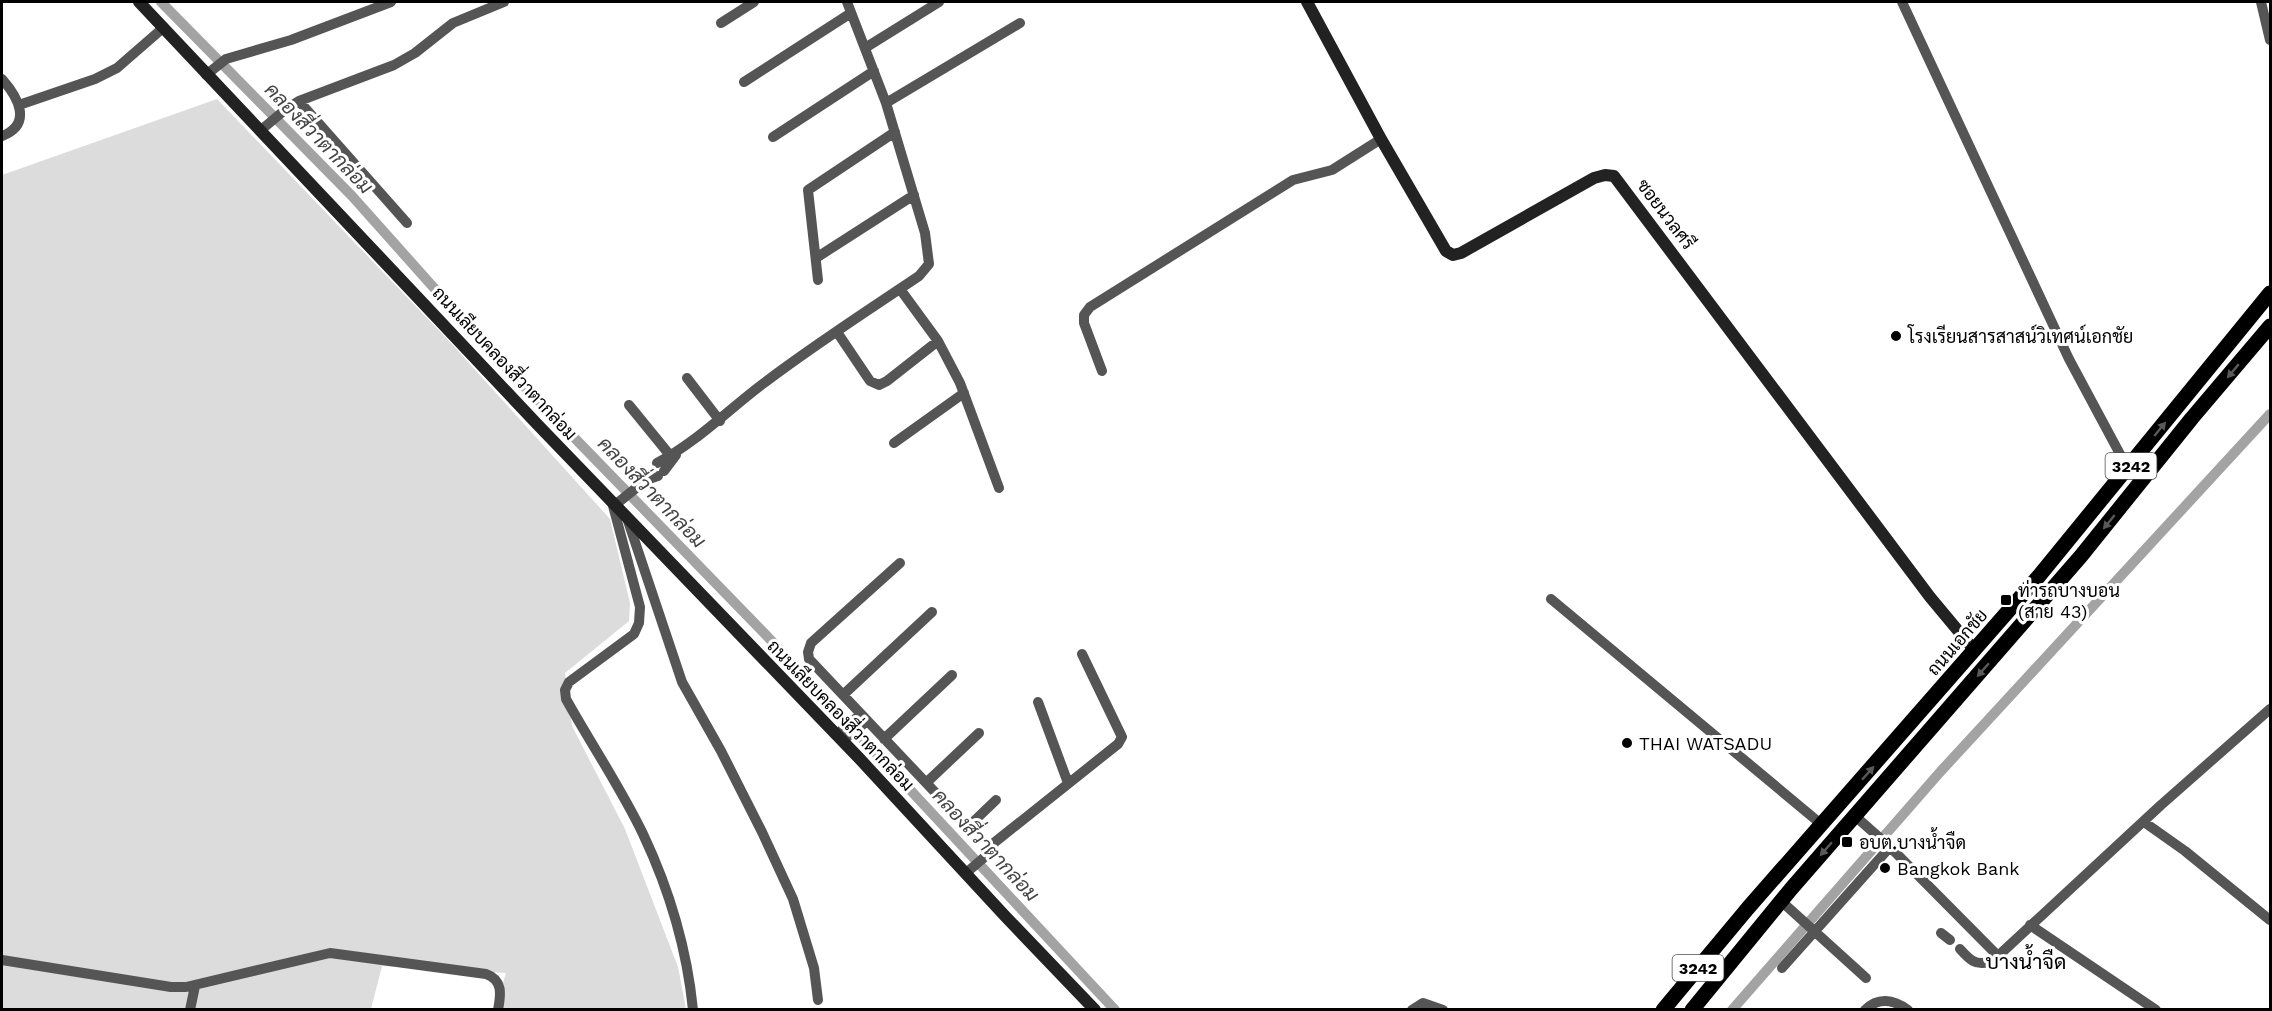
<svg xmlns="http://www.w3.org/2000/svg" width="2272" height="1011" viewBox="0 0 2272 1011" font-family="'Work Sans',Sarabun,sans-serif">
  <rect width="100%" height="100%" fill="#fff"/>
  <path fill="#dcdcdc" d="M217,99l233,243 160,177 20,84 -1,18 -64,52 7,53 53,103 53,138 8,42h-191l11,-36 -124,-7 -11,43h-369v-834z"/>
  <g fill="none" stroke-linecap="round" stroke-linejoin="round">
    <path stroke="#a3a3a3" stroke-width="10" d="M161,2l191,194 140,157 274,282 349,375
      M1732,1010l209,-239 329,-357"/>
    <path stroke="#555" stroke-width="10" d="M1902,2l167,357 59,110
      M2261,2l9,38
      M721,23l33,-21
      M865,48l74,-46
      M206,75l20,-16 65,-19 100,-38
      M2,79c16,18 31,45 0,57
      M744,82l107,-69
      M299,101l108,122
      M886,103l134,-80
      M19,105l76,-26 22,-11 46,-40
      M261,130l25,-21 13,-8 95,-36 21,-12 38,-30 51,-21
      M773,137l101,-66
      M816,258l98,-63
      M818,280l-10,-90 87,-58
      M900,289l38,52 22,42 39,105
      M837,332l33,49 9,4 8,-4 51,-40
      M1102,371l-18,-48v-8l6,-8 203,-127 39,-10 49,-31
      M687,378l33,43
      M629,405l44,54
      M894,443l70,-50
      M657,463c40,-21 71,-53 107,-80 50,-38 103,-72 155,-107l10,-12 -4,-31 -39,-130 -39,-101
      M664,471l12,-16
      M612,502l28,105 -1,16 -5,11 -65,48 -4,8 1,9c25,45 55,89 77,135 26,55 44,115 50,176
      M615,505l31,-25 12,-4
      M627,518l55,164 39,69 41,81 31,67 21,69 4,32
      M900,563l-89,80 -3,9 1,7 157,166 6,-2 24,-23
      M1551,599l270,225
      M843,695l89,-83
      M1038,702l30,81
      M836,735l25,-21
      M884,739l68,-64
      M842,741l25,-20
      M927,782l52,-49
      M1855,816l35,31 108,109 163,-151 109,-96
      M2144,822l41,29 85,69
      M966,873l21,-18 8,-13 123,-98 4,-7 -40,-83
      M1781,901l85,77
      M2030,925l126,85
      M1941,933l9,7
      M1960,949c9,10 15,17 29,13l6,-9
      M2,960l169,27h15l144,-34 156,21c17,6 15,20 12,36
      M1782,968l108,-121
      M190,1010l5,-24
      M1412,1010l11,-7 20,7
      M1865,1010c13,-13 28,-11 43,0"/>
    <path stroke="#222" stroke-width="12" d="M139,2l398,422 321,333 147,159 90,94
      M1307,2l74,137 65,112 7,4 8,-2 133,-75 11,-3 9,1 316,421 45,54"/>
    <path stroke="#000" stroke-width="15" d="M1663,1010l85,-102 291,-332 231,-283
      M1692,1010l99,-121 290,-333 111,-138 78,-92"/>
  </g>
  <defs><path id="oneway-solid" d="M-6-.8H1V-3.2L6.5 0L1 3.2V.8H-6Z" transform="scale(1.5)"/></defs>
  <g fill="#595959">
    <use href="#oneway-solid" transform="translate(2233 371) rotate(130)"/>
    <use href="#oneway-solid" transform="translate(2160 429) rotate(-51)"/>
    <use href="#oneway-solid" transform="translate(2109 522) rotate(129)"/>
    <use href="#oneway-solid" transform="translate(1983 670) rotate(131)"/>
    <use href="#oneway-solid" transform="translate(1868 773) rotate(-48)"/>
    <use href="#oneway-solid" transform="translate(1826 849) rotate(131)"/>
  </g>
  <g fill="#000" stroke="#fff" stroke-width="2">
    <circle cx="1896" cy="336" r="6"/>
    <rect x="2000" y="594" width="12" height="12" rx="3"/>
    <circle cx="1627" cy="743" r="6"/>
    <rect x="1841" y="836" width="12" height="12" rx="3"/>
    <circle cx="1885" cy="868" r="6"/>
  </g>
  <g text-anchor="middle" dominant-baseline="central" stroke-width="6" stroke-linejoin="round" paint-order="stroke">
    <g fill="#fff" stroke="#4c4c4c" stroke-width="1.5">
      <rect x="2105.5" y="453" width="51" height="26" rx="4.5"/>
      <rect x="1672.5" y="955" width="51" height="26" rx="4.5"/>
    </g>
    <g font-size="16" font-weight="bold" fill="#000">
      <text x="2131" y="466">3242</text>
      <text x="1698" y="968">3242</text>
    </g>
    <g font-size="18" fill="#000" stroke="#fff">
      <text transform="translate(1666 214) rotate(53)">ซอยนวลศรี</text>
      <text transform="translate(505 363) rotate(47)">ถนนเลียบคลองสี่วาตากล่อม</text>
      <text transform="translate(1957 642) rotate(-49)">ถนนเอกชัย</text>
      <text transform="translate(841 715) rotate(46)">ถนนเลียบคลองสี่วาตากล่อม</text>
    </g>
    <g font-size="18" fill="#000" stroke="#fff" text-anchor="start">
      <text x="1908" y="336">โรงเรียนสารสาสน์วิเทศน์เอกชัย</text>
      <text x="2018" y="590">ท่ารถบางบอน<tspan x="2018" dy="21">(สาย 43)</tspan></text>
      <text x="1639" y="743">THAI WATSADU</text>
      <text x="1859" y="842">อบต.บางน้ำจืด</text>
      <text x="1897" y="868">Bangkok Bank</text>
    </g>
    <g font-size="20" font-style="italic" fill="#444" stroke="#fff">
      <text transform="translate(319 138) rotate(46)">คลองสี่วาตากล่อม</text>
      <text transform="translate(652 492) rotate(46)">คลองสี่วาตากล่อม</text>
      <text transform="translate(986 845) rotate(47)">คลองสี่วาตากล่อม</text>
    </g>
    <g font-size="21" fill="#000" stroke="#fff">
      <text x="2026" y="961">บางน้ำจืด</text>
    </g>
  </g>
  <rect width="2272" height="1011" fill="none" stroke="#000000" stroke-width="6"/>
</svg>
